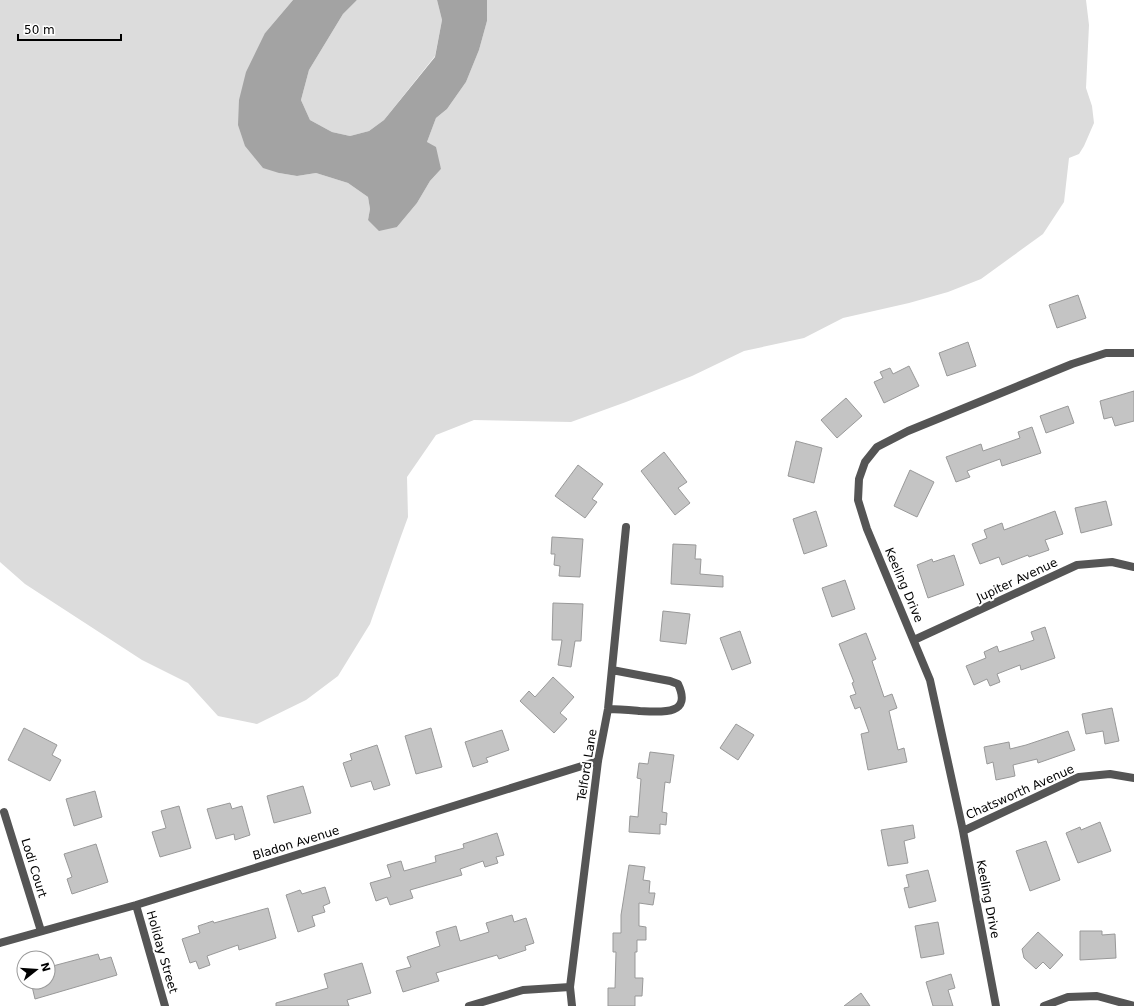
<svg xmlns="http://www.w3.org/2000/svg" width="1134" height="1006" viewBox="0 0 1134 1006" font-family="'DejaVu Sans',sans-serif">
  <rect width="100%" height="100%" fill="#fff"/>
  <path fill="#dcdcdc" d="M0,0h293l-28,33 14,140 18,3 19,-3 32,10 20,14 2,12 -2,11 29,7 20,-24 13,-22 11,-12 -14,-27 9,-24 11,-9 19,-27 13,-32 8,-29v-21h599l3,25 -3,63 6,18 2,17 -10,23 -5,8 -10,4 -5,44 -21,32 -62,45 -33,13 -39,11 -66,15 -39,20 -60,13 -52,25 -66,26 -55,20 -97,-2 -38,15 -29,42 1,40 -8,22 -30,85 -32,52 -32,24 -49,24 -39,-8 -30,-33 -46,-23 -117,-76 -25,-22z
    M357,0h80l5,20 -7,36 -51,64 -15,11 -19,5 -18,-4 -22,-12 -9,-20 8,-30 34,-56z"/>
  <path fill="#a3a3a3" d="M293,0h64l-14,14 -34,56 -8,30 9,20 22,12 18,4 19,-5 15,-11 51,-63 7,-37 -5,-20h50v21l-8,29 -13,32 -19,27 -11,9 -9,24 9,5 5,22 -11,12 -13,22 -20,24 -18,4 -11,-11 2,-11 -2,-12 -20,-14 -32,-10 -19,3 -18,-3 -16,-5 -18,-22 -7,-21 1,-25 7,-28 19,-39z"/>
  <path fill="#c4c4c4" stroke="#999" d="M1078,295l8,23 -29,10 -8,-23z
    M968,342l8,24 -29,10 -8,-23z
    M909,366l10,20 -35,17 -10,-21 9,-4 -3,-6 10,-4 3,6z
    M1134,391v30l-19,5 -3,-9 -8,2 -4,-18z
    M846,398l16,18 -25,22 -16,-18z
    M1068,406l6,17 -28,10 -6,-17z
    M1032,427l9,26 -39,13 -2,-7 -33,12 3,6 -14,5 -10,-25 35,-13 2,7 37,-13 -2,-6z
    M796,441l26,7 -8,35 -26,-7z
    M664,452l23,30 -9,6 12,15 -15,12 -34,-44z
    M578,465l25,19 -11,15 5,3 -12,16 -30,-22z
    M910,470l24,12 -17,35 -23,-11z
    M1106,501l6,24 -31,8 -6,-25z
    M816,511l11,35 -23,8 -11,-35z
    M1055,511l8,23 -18,6 4,10 -20,7 -1,-2 -26,10 -3,-8 -19,7 -8,-20 15,-6 -3,-8 18,-7 2,7z
    M552,537l31,2 -3,38 -21,-1 1,-10 -6,-1 1,-11h-4z
    M673,544l23,1 -1,14h6l-1,15 23,2v11l-52,-3z
    M954,555l10,30 -36,13 -11,-33 15,-6 1,3z
    M845,580l10,29 -23,8 -10,-29z
    M553,603l30,1 -2,37h-6l-4,26 -13,-2 4,-25h-10z
    M663,611l27,3 -4,30 -26,-3z
    M1045,627l10,31 -34,12 -1,-5 -23,9 3,8 -10,4 -3,-7 -13,6 -8,-19 20,-8 -2,-6 13,-6 2,6 35,-12 -3,-8z
    M740,631l11,32 -19,7 -12,-32z
    M866,633l10,26 -4,2 12,36 8,-3 5,14 -8,3 9,39 6,-2 3,14 -39,8 -7,-36 8,-2 -9,-25 -5,2 -5,-13 6,-2 -4,-11 2,-1 -15,-38z
    M553,677l21,20 -14,16 7,6 -13,14 -34,-32 9,-10 6,6z
    M1112,708l7,33 -14,3 -2,-13 -17,3 -4,-20z
    M736,724l18,11 -16,25 -18,-12z
    M24,728l33,17 -5,10 9,5 -11,21 -42,-21z
    M431,728l11,39 -26,7 -11,-38z
    M502,730l7,20 -23,8 2,4 -15,5 -8,-25z
    M1068,731l7,19 -37,13 -1,-4 -24,6 2,11 -19,4 -3,-18 -6,2 -3,-17 25,-5 1,7 16,-4z
    M377,745l13,40 -16,5 -3,-9 -20,6 -8,-24 9,-3 -2,-6z
    M650,752l24,3 -4,28 -5,-1 -3,30 5,1 -1,12 -6,-1v10l-31,-2 1,-16 8,1 3,-38 -4,-1 2,-15 9,1z
    M303,786l8,27 -37,10 -7,-27z
    M95,791l7,26 -28,9 -8,-27z
    M230,803l2,6 10,-3 8,29 -15,5 -1,-6 -18,5 -9,-30z
    M179,806l12,42 -31,9 -8,-25 14,-4 -5,-17z
    M1100,822l11,29 -33,12 -12,-30 14,-6 1,3z
    M913,825l2,13 -11,3 4,22 -20,3 -7,-36z
    M497,833l7,22 -8,2 2,6 -13,4 -2,-6 -23,8 2,6 -52,15 3,8 -23,7 -3,-8 -11,4 -6,-18 21,-6 -4,-12 14,-4 3,10 32,-9 -1,-6 29,-8 -1,-4z
    M1046,841l14,39 -30,11 -14,-40z
    M96,844l12,38 -36,12 -5,-15 5,-2 -8,-23z
    M629,865l16,2 -2,13 7,1 -1,12h6l-2,12 -14,-2v23l7,1v13h-9v12h-2v26h8l-1,18h-7v10h-27v-18h7l1,-36h-3v-19h8v-18z
    M928,870l8,31 -27,7 -5,-20 5,-1 -3,-12z
    M325,887l5,16 -7,3 2,6 -13,4 3,10 -17,6 -12,-37 14,-5 2,4z
    M268,908l8,30 -37,12 -1,-5 -31,11 3,9 -11,4 -3,-8 -6,2 -8,-24 18,-6 -2,-7 15,-5 1,2z
    M512,915l2,7 12,-4 8,25 -9,3 1,4 -27,9 -2,-4 -61,18 3,8 -36,11 -7,-21 15,-4 -4,-10 33,-11 -4,-14 20,-6 4,15 29,-9 -3,-9z
    M938,922l6,32 -23,4 -6,-32z
    M1080,931h22v4l13,-1 1,24 -36,2z
    M1038,932l25,23 -13,14 -7,-7 -7,7 -12,-11 -2,-9z
    M98,954l2,6 11,-3 6,18 -82,24 -4,-17h17v-8h3l-2,-7z
    M362,963l9,30 -24,7 2,6h-73v-3l52,-15 -4,-14z
    M951,974l4,14 -7,2 5,16h-20l-7,-24z
    M861,993l9,13h-26z"/>
  <g fill="none" stroke-linecap="round" stroke-linejoin="round">
    <path stroke="#555" stroke-width="8" d="M914,640l163,-75 35,-3 22,5
      M608,709c11,0 21,1 32,2 20,1 53,5 38,-27l-8,-3 -58,-11
      M4,812l37,119
      M963,831l116,-54 31,-3 24,4
      M136,905l29,101
      M0,943l136,-38 462,-144
      M469,1006l54,-16 47,-3
      M572,1006l-2,-19 28,-226 10,-52 18,-182
      M996,1006l-33,-175 -33,-151 -63,-151 -9,-29 1,-21 6,-17 12,-15 31,-16 164,-67 34,-11h28
      M1044,1006l24,-9 29,-1 37,10"/>
  </g>
  <g text-anchor="middle" dominant-baseline="central" stroke-width="4" stroke-linejoin="round" paint-order="stroke">
    <g font-size="12" fill="#000" stroke="#fff">
      <text transform="translate(1017 580) rotate(-25)">Jupiter Avenue</text>
      <text transform="translate(904 585) rotate(67)">Keeling Drive</text>
      <text transform="translate(587 765) rotate(-81)">Telford Lane</text>
      <text transform="translate(1020 792) rotate(-24)">Chatsworth Avenue</text>
      <text transform="translate(296 843) rotate(-17)">Bladon Avenue</text>
      <text transform="translate(34 868) rotate(73)">Lodi Court</text>
      <text transform="translate(988 899) rotate(79)">Keeling Drive</text>
      <text transform="translate(162 952) rotate(74)">Holiday Street</text>
    </g>
  </g>
  <g transform="translate(36 970) rotate(73)"><circle r="19" fill="#ffffff" stroke="#999999"/>
  <path d="M0-3L7 15L0 10L-7 15Z" fill="#000000"/>
  <text y="-6" font-size="11" font-weight="bold" text-anchor="middle" fill="#000000">N</text>
  </g>
  <path d="M18 34v6h103v-6" fill="none" stroke="#000000" stroke-width="2"/>
  <text x="24" y="34" font-size="12" fill="#000000" stroke="#ffffff" stroke-width="3" paint-order="stroke">50 m</text>
</svg>
